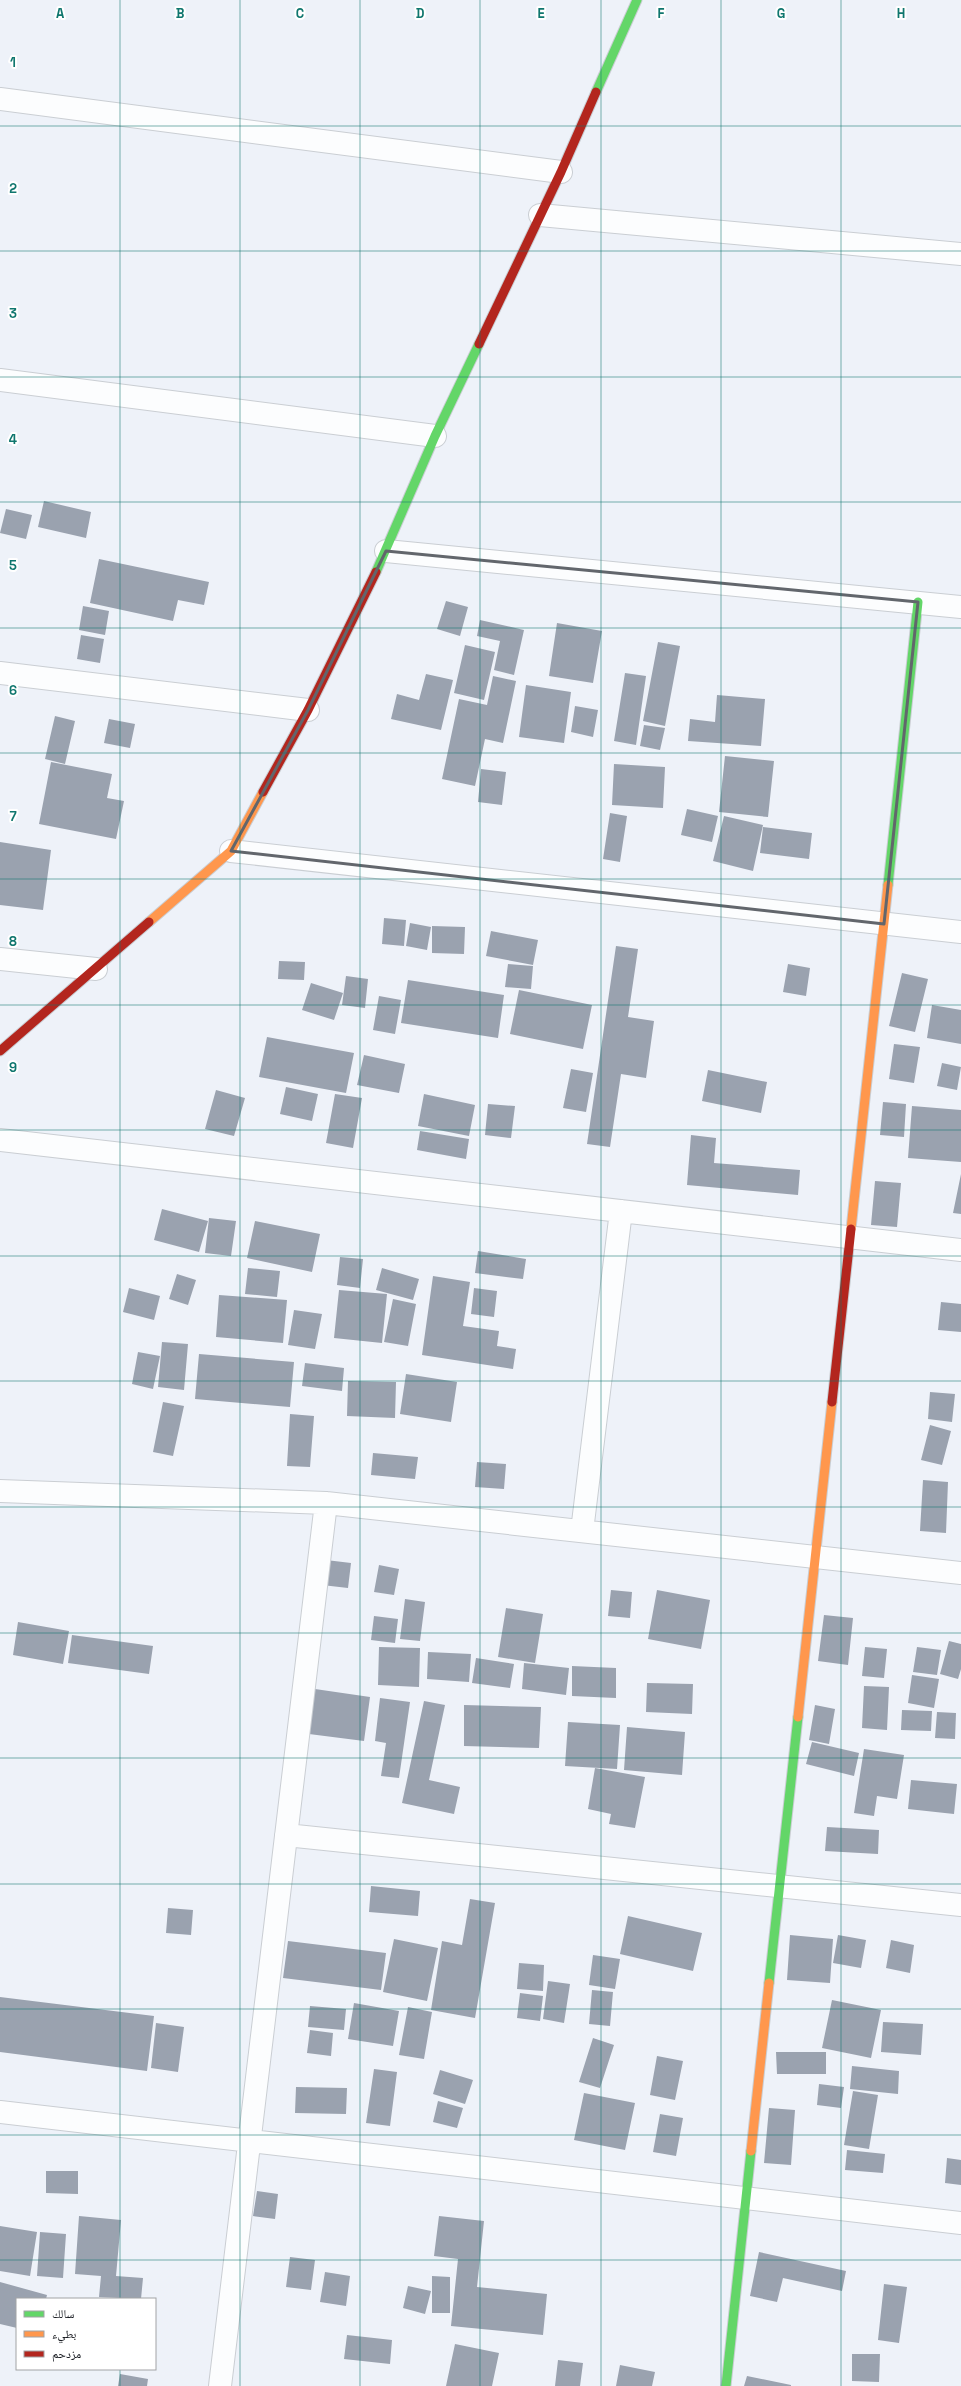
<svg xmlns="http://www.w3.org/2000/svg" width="961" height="2386" viewBox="0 0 961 2386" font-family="'Space Grotesk','Noto Naskh Arabic',sans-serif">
  <rect width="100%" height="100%" fill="#eef2f9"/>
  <path fill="#9aa2af" d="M44,501l47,11 -5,26 -48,-11z
    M6,509l26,6 -6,24 -26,-6z
    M99,559l110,23 -5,23 -26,-5 -5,21 -83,-18z
    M446,601l22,6 -8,29 -23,-7z
    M83,606l26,5 -4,24 -26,-5z
    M480,620l44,10 -10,45 -20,-5 6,-29 -23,-5z
    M557,623l45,8 -9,52 -44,-7z
    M81,635l23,4 -4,24 -23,-4z
    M658,642l22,4 -15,80 -22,-5z
    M465,645l30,7 -11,48 -30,-7z
    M625,673l21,3 -10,69 -22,-4z
    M426,674l27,6 -12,50 -50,-11 6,-25 22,6z
    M493,676l23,5 -13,62 -18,-4 -10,47 -33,-7 17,-80 28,6z
    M526,685l45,7 -7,51 -45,-6z
    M717,695l48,4 -4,47 -73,-5 2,-22 25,3z
    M575,706l23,4 -5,27 -22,-5z
    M55,716l20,5 -10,43 -20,-5z
    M109,719l26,5 -5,24 -26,-5z
    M644,725l21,3 -5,22 -20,-4z
    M725,756l49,5 -6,56 -49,-5z
    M51,762l61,12 -5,24 17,3 -8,38 -77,-15z
    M614,764l51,3 -2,41 -51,-3z
    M481,769l25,3 -4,33 -24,-3z
    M687,809l31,7 -6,26 -31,-7z
    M610,813l17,3 -7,46 -17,-3z
    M724,816l39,9 -10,46 -40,-10z
    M763,827l49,6 -3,26 -49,-6z
    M0,842l51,8 -8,60 -43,-5z
    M384,918l22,2 -2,26 -22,-2z
    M410,923l21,4 -4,23 -21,-4z
    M432,926l33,1 -1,27 -32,-1z
    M491,931l47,9 -5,25 -47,-9z
    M616,946l22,3 -10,68 26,4 -8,57 -25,-4 -11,73 -23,-3z
    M279,961l26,1 -1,18 -26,-1z
    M508,964l25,2 -2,23 -26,-2z
    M788,964l22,4 -4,28 -23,-4z
    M902,973l26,6 -13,53 -26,-6z
    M346,976l22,3 -3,29 -23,-3z
    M408,980l96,15 -6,43 -97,-15z
    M311,983l32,10 -9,27 -32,-10z
    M519,990l73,15 -9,44 -73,-15z
    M379,996l22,4 -6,34 -22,-4z
    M932,1005l29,5v34l-34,-6z
    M267,1037l87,16 -8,40 -87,-16z
    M894,1044l26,3 -6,36 -25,-4z
    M364,1055l41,9 -6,29 -42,-8z
    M942,1063l19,4 -4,23 -20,-4z
    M571,1069l22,4 -7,39 -23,-4z
    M708,1070l59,12 -6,31 -59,-12z
    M286,1087l32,7 -6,27 -32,-7z
    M216,1090l29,8 -11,38 -29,-7z
    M335,1094l27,4 -9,50 -27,-5z
    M424,1094l51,11 -6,31 -51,-10z
    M883,1102l23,2 -2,33 -24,-2z
    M488,1104l27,2 -4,32 -26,-3z
    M912,1106l49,4v52l-53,-4z
    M420,1131l49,8 -3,20 -49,-9z
    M691,1135l25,3 -2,25 86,7 -2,25 -111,-10z
    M961,1174v40l-8,-1z
    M875,1181l26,2 -4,44 -26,-2z
    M162,1209l46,12 -9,31 -45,-12z
    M209,1218l27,3 -5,35 -26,-3z
    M255,1221l65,13 -8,38 -65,-14z
    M478,1251l48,8 -3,20 -48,-6z
    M340,1257l23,2 -3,29 -23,-3z
    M248,1268l32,3 -3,26 -32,-3z
    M382,1268l37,11 -6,21 -37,-10z
    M177,1274l19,6 -8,25 -19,-6z
    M433,1276l37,6 -7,44 36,5 -2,15 19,3 -3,20 -91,-14z
    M129,1288l31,8 -6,24 -31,-8z
    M474,1288l23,3 -3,26 -23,-3z
    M339,1290l48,4 -5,49 -48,-5z
    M219,1295l68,5 -4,43 -67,-6z
    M393,1299l23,5 -8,42 -24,-4z
    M941,1302l20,2v28l-23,-2z
    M294,1310l28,4 -7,35 -27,-4z
    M162,1342l26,2 -4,46 -26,-3z
    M138,1352l22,4 -7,33 -21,-5z
    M199,1354l95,8 -4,45 -95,-8z
    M305,1363l39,5 -2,23 -40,-5z
    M406,1374l51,8 -6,40 -51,-8z
    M348,1381l48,1 -1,36 -48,-2z
    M930,1392l25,2 -3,28 -24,-3z
    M163,1402l21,4 -11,50 -20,-4z
    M290,1414l24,2 -4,51 -23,-1z
    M930,1425l21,6 -9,34 -21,-5z
    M373,1453l45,4 -3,22 -44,-4z
    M477,1462l29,2 -2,25 -29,-2z
    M923,1480l25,2 -2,51 -26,-2z
    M326,1560l25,3 -3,25 -26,-3z
    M379,1565l20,4 -5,26 -20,-3z
    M611,1590l21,2 -2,26 -22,-2z
    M657,1590l53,10 -9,49 -53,-10z
    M405,1599l20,3 -5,39 -20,-2z
    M506,1608l37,6 -8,49 -37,-6z
    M824,1615l29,3 -5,47 -30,-4z
    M374,1616l24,3 -3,24 -24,-3z
    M18,1622l51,9 -6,33 -50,-9z
    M72,1635l81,11 -4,28 -81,-11z
    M949,1641l12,3v25l-3,10 -18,-5z
    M379,1647l41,1 -1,39 -41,-2z
    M865,1647l22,2 -3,29 -22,-2z
    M917,1647l24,3 -4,25 -24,-3z
    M428,1652l43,2 -2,28 -42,-3z
    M476,1658l38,6 -4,24 -38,-5z
    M524,1663l45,5 -3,27 -44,-6z
    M572,1666l44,2v30l-44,-2z
    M912,1675l27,4 -5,29 -26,-5z
    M647,1683l46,1 -1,30 -46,-2z
    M864,1686l25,1 -2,43 -25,-2z
    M315,1689l55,8 -6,44 -55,-7z
    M380,1698l30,4 -11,76 -18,-2 5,-33 -11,-2z
    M424,1701l21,4 -16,75 31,7 -6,27 -52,-11z
    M464,1705l77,2 -2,41 -75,-2z
    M815,1705l20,4 -6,35 -20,-4z
    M902,1710l30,1 -1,20 -30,-1z
    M937,1712l19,1 -1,26 -20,-1z
    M568,1722l52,3 -3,44 -52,-3z
    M627,1727l58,5 -3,43 -58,-5z
    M812,1742l47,11 -5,23 -48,-12z
    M864,1749l40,6 -7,44 -20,-3 -3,20 -20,-3z
    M595,1768l50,9 -10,51 -26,-4 2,-10 -23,-5z
    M911,1780l46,4 -3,30 -46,-5z
    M827,1827l52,3 -1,24 -53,-3z
    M371,1886l49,5 -2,25 -49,-4z
    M470,1899l25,4 -20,115 -44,-8 11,-69 20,4z
    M168,1908l25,2 -2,25 -25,-2z
    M628,1916l74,17 -9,38 -73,-17z
    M790,1935l43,4 -3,44 -43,-3z
    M838,1935l28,5 -5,28 -28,-5z
    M394,1939l44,9 -11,53 -44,-9z
    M891,1940l23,5 -4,28 -24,-5z
    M288,1941l98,12 -5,37 -98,-12z
    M593,1955l27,4 -5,30 -26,-4z
    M519,1963l25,2 -1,26 -26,-2z
    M548,1981l22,3 -6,39 -21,-4z
    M592,1990l21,2 -3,34 -21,-2z
    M520,1993l23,3 -3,25 -23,-3z
    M0,1997l154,19 -7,55 -147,-19z
    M832,2000l49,10 -10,48 -49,-10z
    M354,2003l45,8 -6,35 -45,-7z
    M310,2006l36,3 -2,21 -36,-3z
    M408,2007l24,5 -8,47 -25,-4z
    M883,2022l40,2 -2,31 -40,-3z
    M156,2023l28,4 -6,45 -27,-4z
    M310,2030l23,3 -2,23 -24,-3z
    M593,2038l21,7 -14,43 -21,-6z
    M776,2052h50v22h-49z
    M657,2056l26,5 -8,39 -25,-5z
    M852,2066l47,5 -1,23 -48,-5z
    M374,2069l23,3 -7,54 -24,-3z
    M440,2070l33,10 -8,24 -32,-10z
    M819,2084l25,3 -3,21 -24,-3z
    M296,2087l51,1 -1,26 -51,-1z
    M853,2091l25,4 -9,54 -25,-4z
    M584,2093l51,10 -10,47 -51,-10z
    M438,2101l25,7 -6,20 -24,-6z
    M769,2108l26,2 -4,55 -27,-2z
    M660,2114l23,4 -7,38 -23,-4z
    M847,2150l38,4 -2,19 -38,-3z
    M947,2158l14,2v25l-16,-2z
    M46,2171h32v23l-32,-1z
    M257,2191l21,3 -3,25 -22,-3z
    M79,2216l42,4 -5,56 27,2 -2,21 -42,-2 2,-21 -26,-2z
    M439,2216l45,5 -7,66 70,7 -4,41 -92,-9 7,-67 -24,-3z
    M0,2226l37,6 -7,44 -30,-5z
    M40,2232l26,2 -3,44 -26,-2z
    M759,2252l87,19 -4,20 -59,-13 -6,24 -27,-6z
    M290,2257l25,3 -4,30 -25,-3z
    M325,2272l25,4 -4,30 -26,-4z
    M432,2276l18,1v36h-18z
    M0,2282l47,13 -1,4h-29v29l-17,-4z
    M884,2284l23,3 -8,56 -21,-3z
    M408,2286l23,5 -6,23 -22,-6z
    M347,2335l45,5 -2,24 -46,-5z
    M455,2344l44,9 -7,33h-46z
    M852,2354h28l-1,28 -27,-1z
    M558,2360l25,3 -3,23h-25z
    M620,2365l35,7 -3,14h-36z
    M120,2374l28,5 -1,7h-29z
    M747,2376l44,9v1h-47z"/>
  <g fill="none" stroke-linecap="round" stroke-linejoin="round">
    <defs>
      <path id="street" d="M0,99l561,73
        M540,215l421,39
        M0,380l435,56
        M386,551l575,56
        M0,673l308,37
        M231,851l730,81
        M0,959l96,10
        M0,1140l961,110
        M0,1491l326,12 635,70
        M582,1531l39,-320
        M286,1835l675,70
        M0,2112l961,111
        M220,2386l106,-883"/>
      <path id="fast" d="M596,92l41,-92
        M376,572l59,-136 44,-92
        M888,885l30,-283
        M769,1983l29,-266
        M726,2386l25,-235"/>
      <path id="slow" d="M149,922l82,-71 32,-59
        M851,1229l37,-344
        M798,1717l34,-315
        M751,2151l18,-168"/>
      <path id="jam" d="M479,344l82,-172 35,-80
        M263,792l45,-82 68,-138
        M0,1051l149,-129
        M832,1402l19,-173"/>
    </defs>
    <use href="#street" stroke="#caced3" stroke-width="24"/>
    <use href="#fast" stroke="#caced3" stroke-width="11"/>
    <use href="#slow" stroke="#caced3" stroke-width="11"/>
    <use href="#jam" stroke="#caced3" stroke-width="11"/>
    <use href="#street" stroke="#fcfdfe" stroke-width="22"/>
    <use href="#fast" stroke="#63d668" stroke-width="9"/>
    <use href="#slow" stroke="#ff974d" stroke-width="9"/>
    <use href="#jam" stroke="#b3261e" stroke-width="9"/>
  </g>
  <path fill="none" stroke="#62666c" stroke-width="3" stroke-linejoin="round" d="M386,551l532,51 -34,322 -653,-73 77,-141z"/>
  <path fill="none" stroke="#0f766e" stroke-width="1" stroke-opacity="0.55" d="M120,0v2299M240,0v2386M360,0v2386M480,0v2386M601,0v2386M721,0v2386M841,0v2386M0,126h961M0,251h961M0,377h961M0,502h961M0,628h961M0,753h961M0,879h961M0,1005h961M0,1130h961M0,1256h961M0,1381h961M0,1507h961M0,1633h961M0,1758h961M0,1884h961M0,2009h961M0,2135h961M0,2260h961M120,2369v17"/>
  <g font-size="13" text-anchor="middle" font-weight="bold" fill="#0f766e" stroke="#fff" stroke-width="4" stroke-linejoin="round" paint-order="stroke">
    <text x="60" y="18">A</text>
    <text x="180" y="18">B</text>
    <text x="300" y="18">C</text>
    <text x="420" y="18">D</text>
    <text x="541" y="18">E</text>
    <text x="661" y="18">F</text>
    <text x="781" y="18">G</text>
    <text x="901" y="18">H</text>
    <text x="13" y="67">1</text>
    <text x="13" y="193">2</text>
    <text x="13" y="318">3</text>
    <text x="13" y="444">4</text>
    <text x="13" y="570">5</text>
    <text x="13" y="695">6</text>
    <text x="13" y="821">7</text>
    <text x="13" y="946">8</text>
    <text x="13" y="1072">9</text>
  </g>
  <rect x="16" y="2298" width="140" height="72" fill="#ffffff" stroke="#a2a3a6"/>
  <rect x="24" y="2311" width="20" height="6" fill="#63d668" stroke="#a2a3a6"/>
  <text x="52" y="2318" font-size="12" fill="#171a20">سالك</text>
  <rect x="24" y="2331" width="20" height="6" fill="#ff974d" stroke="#a2a3a6"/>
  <text x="52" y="2338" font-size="12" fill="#171a20">بطيء</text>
  <rect x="24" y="2351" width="20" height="6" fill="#b3261e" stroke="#a2a3a6"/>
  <text x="52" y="2358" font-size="12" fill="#171a20">مزدحم</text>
</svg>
